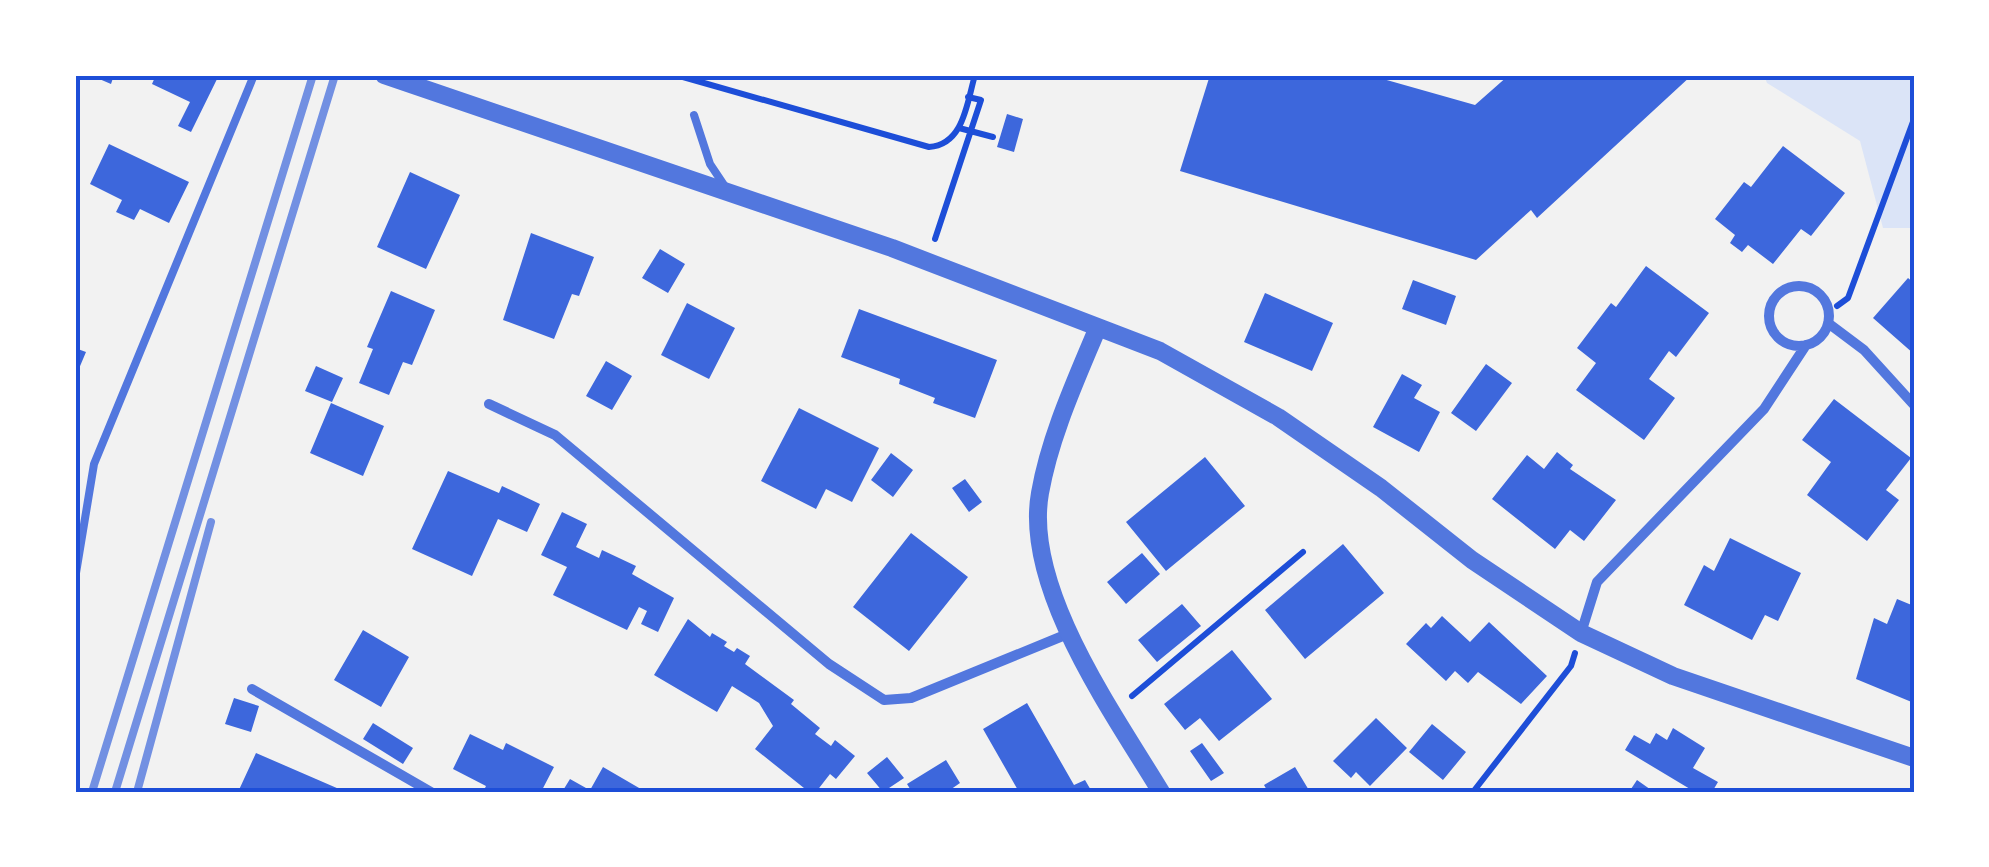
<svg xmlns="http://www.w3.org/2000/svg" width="1989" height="867" viewBox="0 0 1989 867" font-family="'Source Sans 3',sans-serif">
  <rect width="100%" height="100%" fill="#f2f2f2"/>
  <path fill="#dbe4f7" d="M1764,75h150v153h-31l-23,-87 -93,-58z"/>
  <path fill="#3d67dc" d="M90,75h24l-3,9z
    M156,75h63l-28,57 -13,-6 12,-24 -38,-18z
    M1210,75h159l106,30 34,-30h183l-155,143 -6,-8 -55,50 -296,-89z
    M1007,114l16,5 -9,33 -17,-5z
    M109,144l80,38 -20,41 -29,-14 -6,11 -18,-8 6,-12 -32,-16z
    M1783,146l62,47 -34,43 -10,-7 -28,35 -25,-19 -6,7 -12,-9 5,-8 -20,-16 29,-37 7,5z
    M410,172l50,23 -34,74 -49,-22z
    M531,233l63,24 -15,39 -7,-2 -18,45 -51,-19z
    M660,249l25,15 -17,29 -26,-15z
    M1646,266l63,47 -33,44 -7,-6 -20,28 26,19 -31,42 -68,-50 20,-27 -19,-15 34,-45 5,4z
    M1908,278l6,5v71l-41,-36z
    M1413,280l43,16 -10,29 -44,-16z
    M391,291l44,19 -23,55 -9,-3 -14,33 -30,-12 14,-34 -6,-2z
    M1265,293l68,30 -21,48 -68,-29z
    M687,303l48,25 -26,51 -48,-24z
    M859,309l138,51 -22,58 -42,-15 2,-5 -36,-14 1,-5 -59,-22z
    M75,348l11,4 -11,26z
    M606,361l26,15 -20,34 -26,-14z
    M1486,364l26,19 -36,48 -25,-18z
    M316,366l27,12 -11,24 -27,-11z
    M1402,374l20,11 -8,13 26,14 -21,40 -46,-25z
    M1834,399l77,59 -25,32 13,10 -32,41 -60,-46 24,-33 -29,-22z
    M331,403l53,23 -21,50 -53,-23z
    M799,408l80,40 -27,54 -26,-13 -10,20 -55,-28z
    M1557,452l16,13 -3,4 46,31 -32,41 -14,-11 -15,19 -63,-50 35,-44 17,14z
    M891,453l22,17 -20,27 -22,-17z
    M1205,457l40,49 -79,65 -40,-49z
    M448,471l51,22 3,-7 38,18 -13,28 -29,-13 -26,57 -60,-27z
    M965,479l17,23 -13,10 -17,-24z
    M562,512l25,12 -11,23 23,11 3,-8 34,16 -4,8 42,24 -16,34 -17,-8 6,-13 -8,-4 -12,23 -74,-35 14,-28 -26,-12z
    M911,533l57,44 -59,74 -56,-44z
    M1730,538l71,35 -23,48 -13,-6 -13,25 -68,-35 20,-40 10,6z
    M1343,544l41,49 -79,66 -40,-49z
    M1142,553l18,21 -34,30 -19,-22z
    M1897,599l17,7v97l-58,-24 18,-61 13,6z
    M1182,604l19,22 -44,36 -19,-22z
    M1442,616l28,26 19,-20 58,54 -26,28 -43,-32 -10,11 -13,-12 -9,10 -40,-37 20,-21 5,5z
    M688,619l22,18 2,-4 15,9 -3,4 10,6 3,-4 13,8 -5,8 49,36 -3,4 29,24 -5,6 16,12 4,-6 20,16 -19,23 -6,-5 -14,18h-7l-54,-43 18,-23 -14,-23 -27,-17 -15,26 -63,-37z
    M363,630l46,27 -28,50 -47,-27z
    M1232,650l40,49 -53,42 -19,-23 -15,12 -21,-26z
    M234,698l25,8 -8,26 -26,-8z
    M1027,703l47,82 11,-5 7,12h-73l-36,-63z
    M1376,718l31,30 -37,38 -14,-14 -5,6 -18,-17z
    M373,723l40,25 -10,16 -40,-25z
    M1432,724l34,28 -23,28 -34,-28z
    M1673,728l32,20 -12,20 25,14 -6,10h-17l-70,-42 9,-15 16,9 6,-11 11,7z
    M470,734l33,16 3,-7 48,24 -13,25h-58l3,-6 -33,-17z
    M1202,743l22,30 -13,8 -21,-30z
    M256,753l90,39h-108z
    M887,757l17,21 -21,14 -16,-19z
    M946,760l14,23 -13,9h-35l-5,-8z
    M603,767l43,25h-57z
    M1295,767l15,25h-42l-4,-7z
    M570,779l16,9 -3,4h-21z
    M1637,780l17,12h-25z"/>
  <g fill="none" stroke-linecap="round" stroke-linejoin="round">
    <path stroke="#1d4ed8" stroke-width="6" d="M676,75l253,72c35,-2 38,-45 46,-72
      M959,128l34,9
      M935,239l46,-139 -13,-3
      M1837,306l11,-8 66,-179
      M1132,696l171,-144
      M1473,792l98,-126 4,-13"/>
    <path stroke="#5277de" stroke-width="8" d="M694,115l16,49 16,24
      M75,579l19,-115 160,-389"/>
    <path stroke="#5277de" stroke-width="10" d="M1769 316a30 30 0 1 1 60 0a30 30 0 1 1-60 0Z
      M1828,323l36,27 50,55
      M489,404l66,31 274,229 55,36 27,-2 159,-65
      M1581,633l16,-51 167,-173 42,-64
      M252,689l179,103"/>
    <path stroke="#5277de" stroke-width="18" d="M384,75l508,173 268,103 118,66 103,71 91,72 109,73 92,43 241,82
      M1098,327c-22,53 -48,109 -58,166 -17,95 74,221 121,299"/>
    <path stroke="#7290e2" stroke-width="8" d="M92,792l221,-717
      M115,792l220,-717
      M137,792l74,-270"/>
  </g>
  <rect width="1989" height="867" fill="none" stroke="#ffffff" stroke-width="155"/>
  <rect x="78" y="78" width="1834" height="712" fill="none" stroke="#1d4ed8" stroke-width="4"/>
</svg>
